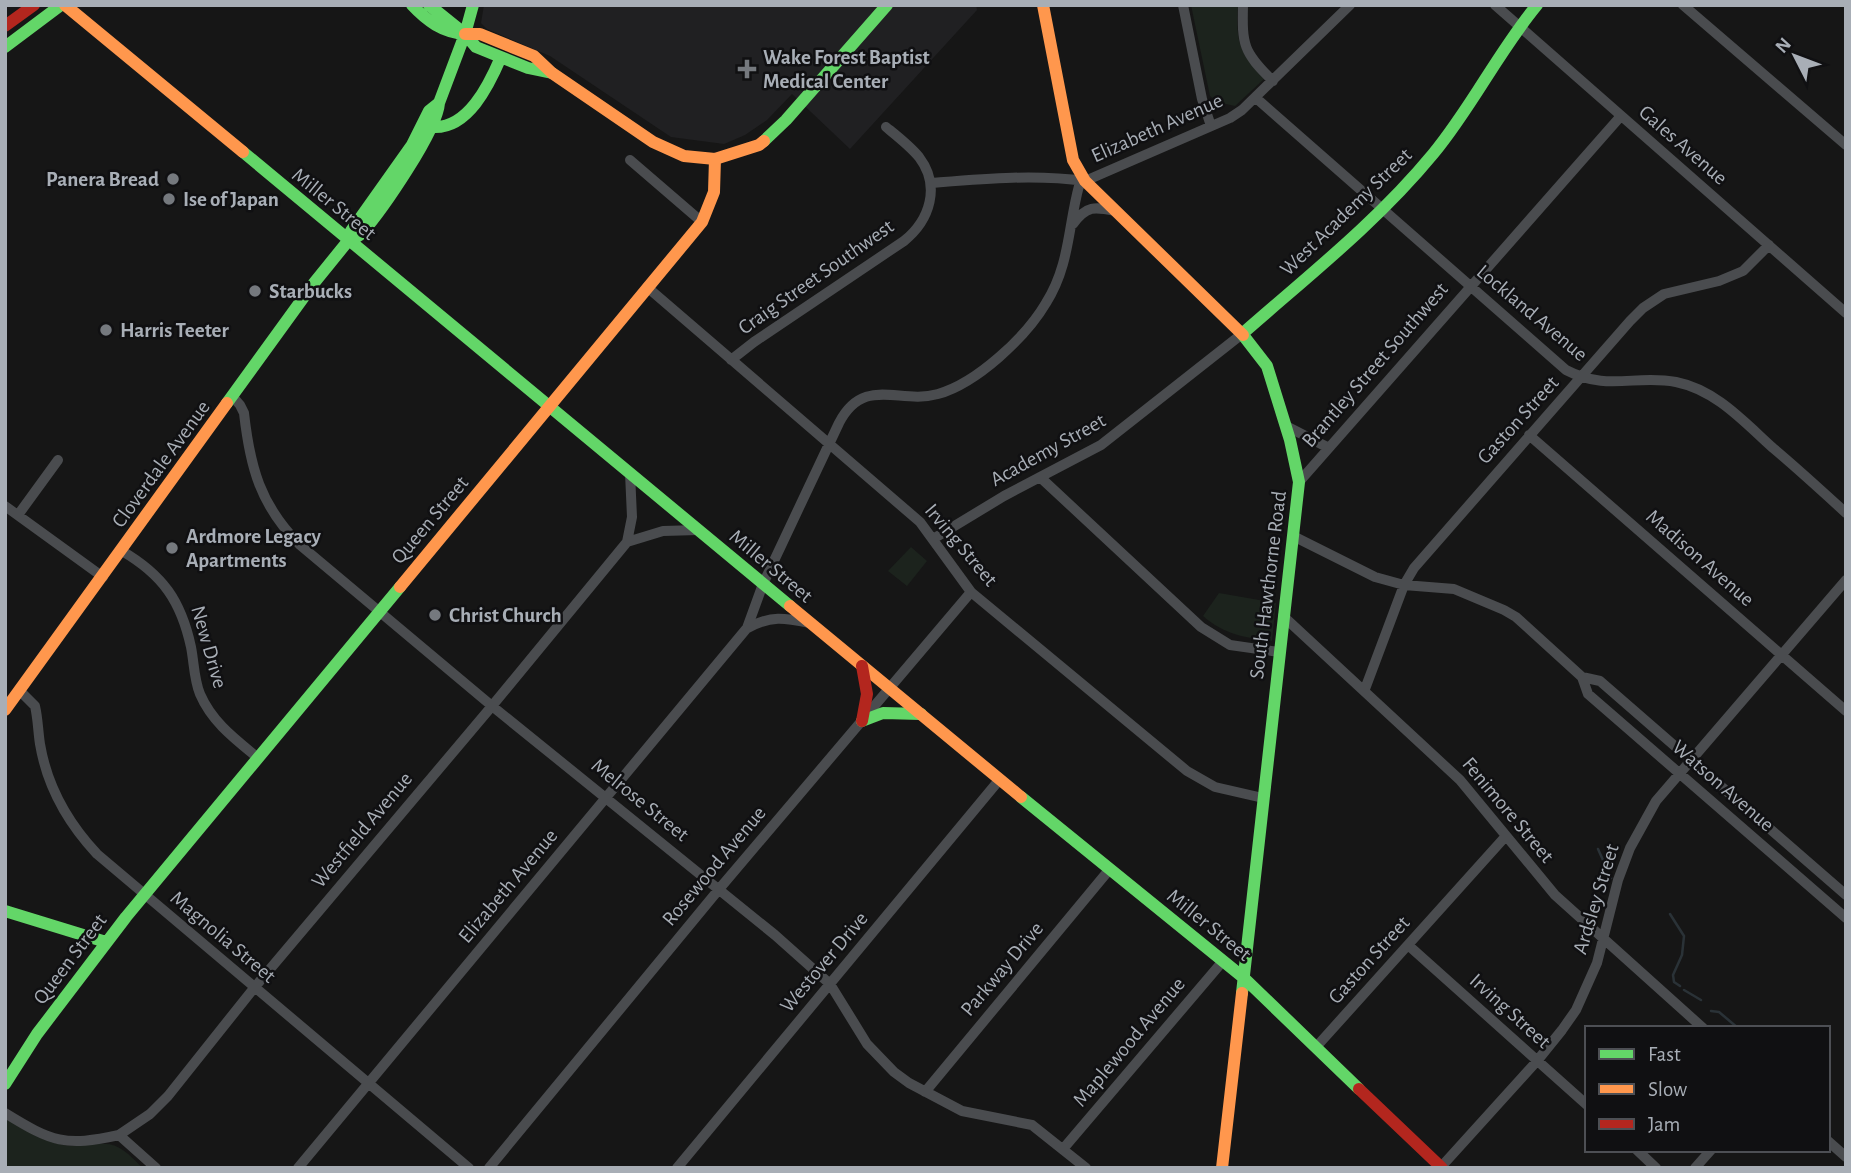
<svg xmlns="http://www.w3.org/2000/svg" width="1851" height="1173" viewBox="0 0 1851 1173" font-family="'Alegreya Sans',sans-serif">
  <rect width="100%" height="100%" fill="#161616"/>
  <path fill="#202022" d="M484,5h492l1,5 -127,139 -58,-55 -25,26 -22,15 -21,9 -53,-7 -121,-81 -63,-27 -6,-6z"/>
  <path fill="#1c231d" d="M1191,5h47c-3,36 2,49 26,74l-29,27 -18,-4 -7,-6z
    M911,547l16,14 -20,25 -19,-15z
    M1219,593l57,10 -4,38c-26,-3 -49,-7 -69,-25z
    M5,1117c17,11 34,23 54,27 18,5 32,-2 48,0 15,1 26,15 36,24h-138z"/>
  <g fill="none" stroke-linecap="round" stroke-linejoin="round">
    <path stroke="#2a3237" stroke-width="2.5" d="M1598,849l13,29
      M1670,914l14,22 -2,19 -9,20 1,7 6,4
      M1684,990l17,10
      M1711,1011l8,1 19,16"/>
    <path stroke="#4a4c4f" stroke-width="10" d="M1183,5l19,94 9,27
      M1243,5c-1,40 0,47 30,76
      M1495,5l351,308
      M1683,5l163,140
      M1256,98l310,272c42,22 69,4 110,12 40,8 68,40 97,66 25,21 49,43 73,65
      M630,160l72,62
      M931,183c50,-4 103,-9 154,-2
      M1073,224c14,-19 22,-17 43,-13
      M647,287l273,235 51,70 216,179 28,16 48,11
      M731,360l23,-18 150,-101c26,-21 37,-55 15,-84 -9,-11 -22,-21 -33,-30
      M233,397l7,8 4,8c6,54 16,92 56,132l192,161 283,229 55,49 37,60 27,28 15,11 53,28 70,14 54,43
      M1286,426l43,22
      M1529,435l317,276
      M1041,478l160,149 29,18 49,7
      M1299,482l321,-365
      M5,506l98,71
      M18,515l40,-55
      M1293,536l82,41 29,8 50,4 50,21 12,7 66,60 6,17 258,224
      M933,539l71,-43 97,-51 141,-111
      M627,542l36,-11 35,-1
      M122,551c41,24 59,50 69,96 3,15 3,33 9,47 12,28 35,45 57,63
      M1283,616l177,164 95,115 148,133
      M748,628c23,-13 37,-10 62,-5
      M1582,677l18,4 246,214
      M1365,689l39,-104 10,-17 216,-247 13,-13 21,-14 55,-13 24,-10 26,-26
      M20,691l15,15c3,13 3,25 5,38 7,42 28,79 57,110l372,314
      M1408,945l179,160
      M1317,1046l188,-209
      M925,1092l184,-222
      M5,1113c47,29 60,34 114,22l37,33
      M119,1135l31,-21 18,-18 86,-108 238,-282 135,-164 5,-25 -2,-44
      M1828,1141l18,16
      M1063,1149l160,-188
      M1637,1150l19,18
      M1441,1167l96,-106 25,-31 14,-20 21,-47 21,-83 12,-32 26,-47 190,-221
      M298,1168l449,-540 16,-44 76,-161c25,-48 60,-18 99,-29 39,-11 88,-57 108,-91 24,-38 22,-77 33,-117l6,-5 145,-63 12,-8 108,-105
      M489,1168l231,-280 251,-296
      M677,1168l323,-389
      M1695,1168l16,-18"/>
    <path stroke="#63d668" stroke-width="12" d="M412,5c15,16 30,27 53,29
      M429,5l36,29
      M465,34l11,13 52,21 24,5
      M5,47l56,-42
      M433,127c35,2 56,-42 68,-70
      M764,141l22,-21 101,-115
      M243,152l547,454
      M348,241c5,-2 10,-4 14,-8 20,-23 75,-102 77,-130l26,-69 8,-29
      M1242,334c66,-58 135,-112 191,-180 39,-47 65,-102 104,-149
      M227,403l87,-120 34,-42 3,-10 61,-86 17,-34 10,-8
      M862,721l21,-8 38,1
      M1021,797l223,181 115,111
      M5,911l101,31
      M1242,993l57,-511 -9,-42 -23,-74 -24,-31
      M5,1084l32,-50 89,-117 274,-330"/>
    <path stroke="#ff974d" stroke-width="12" d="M65,5l178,147
      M1043,5l30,155 12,21 158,154
      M465,34h15l54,22 18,17 101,69 31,14 31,3 44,-14 5,-4
      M400,587l302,-365 12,-30 1,-33
      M790,606l231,191
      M5,710l222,-307
      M1222,1168l20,-175"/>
    <path stroke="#b3261e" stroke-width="12" d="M5,26l29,-21
      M862,666l5,28 -5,27
      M1359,1089l83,79"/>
  </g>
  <g fill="#75797e" stroke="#101012" stroke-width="2.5">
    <path d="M743.5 58.5h7v7h7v7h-7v7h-7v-7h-7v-7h7z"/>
    <circle cx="173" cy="179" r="7"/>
    <circle cx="169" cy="199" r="7"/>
    <circle cx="255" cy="291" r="7"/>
    <circle cx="106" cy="330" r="7"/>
    <circle cx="172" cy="548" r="7"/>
    <circle cx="435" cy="615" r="7"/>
  </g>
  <g text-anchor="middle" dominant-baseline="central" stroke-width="5" stroke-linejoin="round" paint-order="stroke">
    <g font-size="21" font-weight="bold" fill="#a8aeb6" stroke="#101012" text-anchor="start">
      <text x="763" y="57">Wake Forest Baptist<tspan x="763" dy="24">Medical Center</tspan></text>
      <text x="159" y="179" text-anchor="end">Panera Bread</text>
      <text x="183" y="199">Ise of Japan</text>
      <text x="269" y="291">Starbucks</text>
      <text x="120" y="330">Harris Teeter</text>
      <text x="186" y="536">Ardmore Legacy<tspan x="186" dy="24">Apartments</tspan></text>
      <text x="449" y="615">Christ Church</text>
    </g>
    <g font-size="21" fill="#a8aeb6" stroke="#101012">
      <text transform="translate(1157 128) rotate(-24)">Elizabeth Avenue</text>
      <text transform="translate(1683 145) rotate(41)">Gales Avenue</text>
      <text transform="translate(334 204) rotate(39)">Miller Street</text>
      <text transform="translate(1346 212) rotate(-44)">West Academy Street</text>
      <text transform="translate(816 277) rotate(-35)">Craig Street Southwest</text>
      <text transform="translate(1532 313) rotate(40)">Lockland Avenue</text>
      <text transform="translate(1375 365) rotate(-49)">Brantley Street Southwest</text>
      <text transform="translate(1518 420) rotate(-48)">Gaston Street</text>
      <text transform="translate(1048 450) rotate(-29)">Academy Street</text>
      <text transform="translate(161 464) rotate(-54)">Cloverdale Avenue</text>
      <text transform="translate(430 520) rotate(-50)">Queen Street</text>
      <text transform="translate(961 545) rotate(50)">Irving Street</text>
      <text transform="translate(1700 558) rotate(41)">Madison Avenue</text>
      <text transform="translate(771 566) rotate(40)">Miller Street</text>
      <text transform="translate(1268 585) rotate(-83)">South Hawthorne Road</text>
      <text transform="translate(209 647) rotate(74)">New Drive</text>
      <text transform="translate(1723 786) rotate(41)">Watson Avenue</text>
      <text transform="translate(640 800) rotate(39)">Melrose Street</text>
      <text transform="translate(1508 810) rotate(50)">Fenimore Street</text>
      <text transform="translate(362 830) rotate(-50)">Westfield Avenue</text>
      <text transform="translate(714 866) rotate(-50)">Rosewood Avenue</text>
      <text transform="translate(508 886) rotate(-50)">Elizabeth Avenue</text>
      <text transform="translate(1596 899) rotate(-73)">Ardsley Street</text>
      <text transform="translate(1209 925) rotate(39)">Miller Street</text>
      <text transform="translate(223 937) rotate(40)">Magnolia Street</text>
      <text transform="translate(70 959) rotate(-53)">Queen Street</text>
      <text transform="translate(1369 960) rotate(-48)">Gaston Street</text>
      <text transform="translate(824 962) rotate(-50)">Westover Drive</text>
      <text transform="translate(1002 969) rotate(-50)">Parkway Drive</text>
      <text transform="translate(1510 1011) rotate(42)">Irving Street</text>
      <text transform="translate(1129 1042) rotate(-50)">Maplewood Avenue</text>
    </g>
  </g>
  <rect width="1851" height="1173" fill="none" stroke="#a8aeb6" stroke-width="14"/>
  <rect x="1585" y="1026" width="245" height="126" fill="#101012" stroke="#4d4f54" stroke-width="2"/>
  <rect x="1599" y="1049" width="35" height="10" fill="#63d668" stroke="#4d4f54" stroke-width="2"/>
  <text x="1648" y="1061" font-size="21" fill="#a8aeb6">Fast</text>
  <rect x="1599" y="1084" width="35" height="10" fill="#ff974d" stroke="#4d4f54" stroke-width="2"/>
  <text x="1648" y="1096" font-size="21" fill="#a8aeb6">Slow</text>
  <rect x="1599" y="1119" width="35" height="10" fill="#b3261e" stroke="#4d4f54" stroke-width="2"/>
  <text x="1648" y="1131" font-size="21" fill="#a8aeb6">Jam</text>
  <g transform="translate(1795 56) rotate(312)" stroke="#101012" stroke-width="5" paint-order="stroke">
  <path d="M0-5L12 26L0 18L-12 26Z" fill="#a8aeb6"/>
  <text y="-10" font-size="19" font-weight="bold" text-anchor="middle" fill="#a8aeb6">N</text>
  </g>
</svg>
